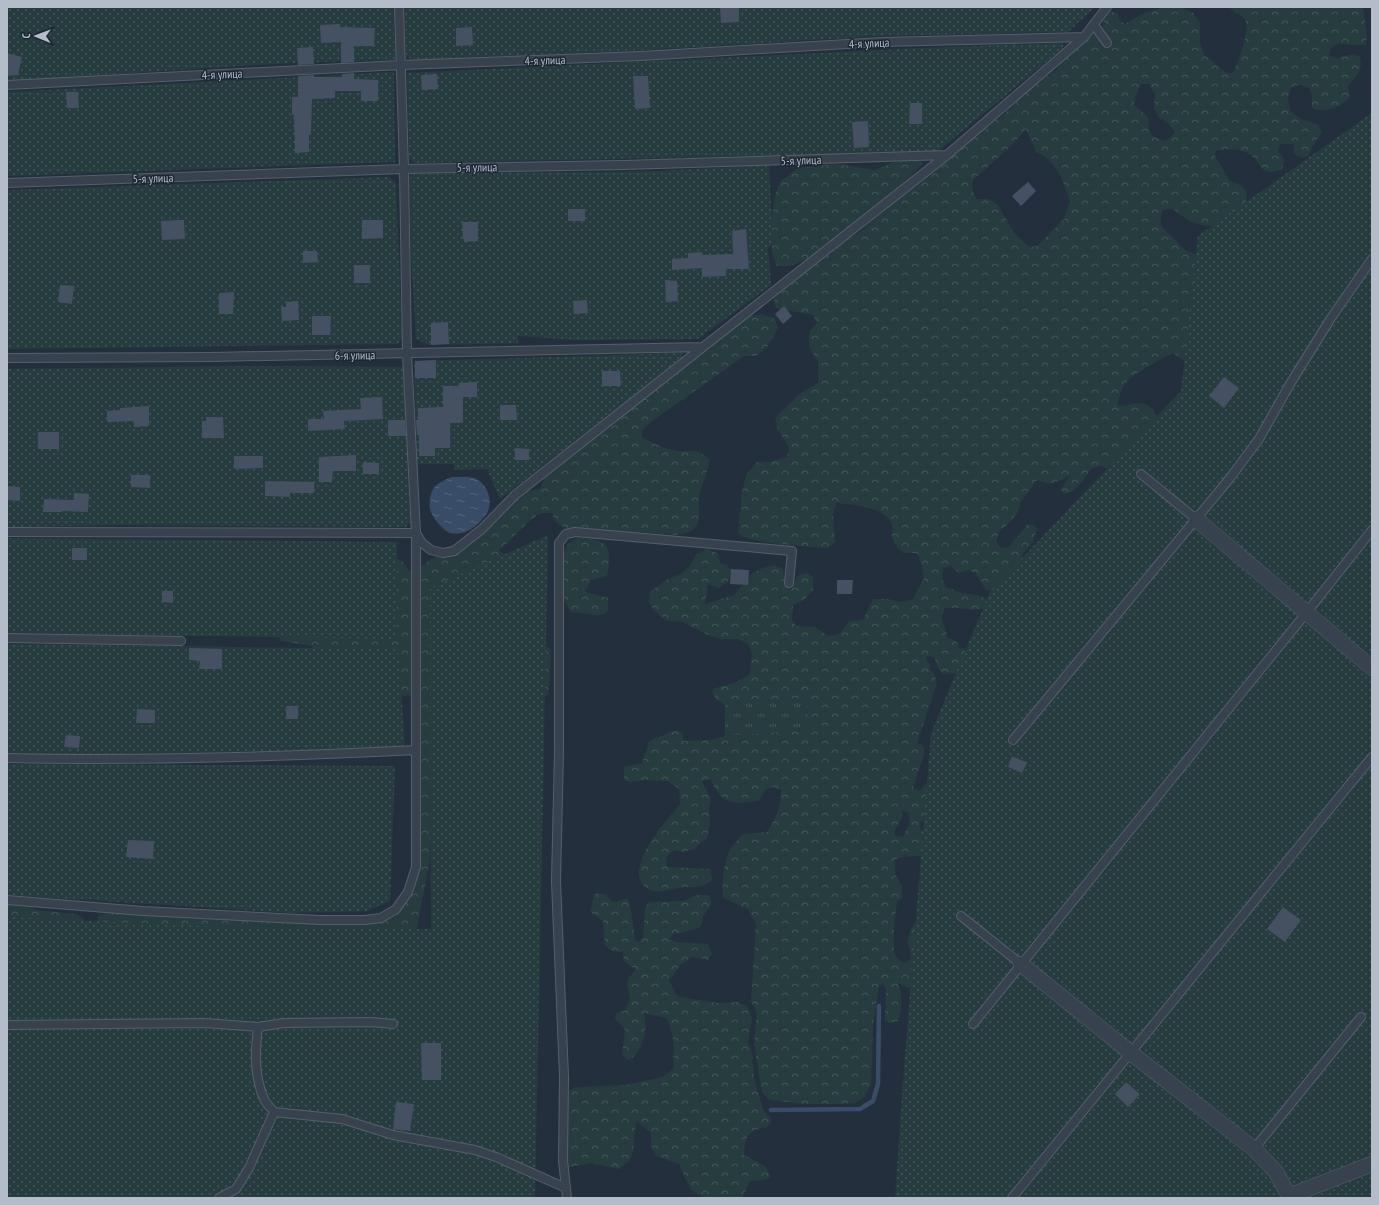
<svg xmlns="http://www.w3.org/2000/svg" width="1379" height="1205" viewBox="0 0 1379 1205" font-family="'PT Sans Narrow',sans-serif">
  <defs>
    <pattern id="grass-tufts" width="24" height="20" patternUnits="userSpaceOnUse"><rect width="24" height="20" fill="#263c3f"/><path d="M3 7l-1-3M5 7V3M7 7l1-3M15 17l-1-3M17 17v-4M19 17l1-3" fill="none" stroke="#435659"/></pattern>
    <pattern id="forest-crowns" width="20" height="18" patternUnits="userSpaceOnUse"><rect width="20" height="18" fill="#263c3f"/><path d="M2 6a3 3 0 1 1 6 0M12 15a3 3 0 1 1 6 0" fill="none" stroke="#435659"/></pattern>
    <pattern id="garden-dots" width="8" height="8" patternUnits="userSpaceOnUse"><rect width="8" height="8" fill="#263c3f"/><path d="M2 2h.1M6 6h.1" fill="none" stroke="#435659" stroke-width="1.8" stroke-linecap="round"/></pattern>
    <pattern id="water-ripples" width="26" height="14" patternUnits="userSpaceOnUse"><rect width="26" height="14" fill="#394c67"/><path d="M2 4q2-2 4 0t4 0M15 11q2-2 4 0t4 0" fill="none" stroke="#53647b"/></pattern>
  </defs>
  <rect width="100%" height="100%" fill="#242f3e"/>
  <path fill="url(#grass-tufts)" d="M807,697l2,33 -84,6v-31z"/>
  <path fill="url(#forest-crowns)" fill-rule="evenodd" d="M1163,7h18l12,6 7,10v19l4,13 23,18h6c5,-10 19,-46 11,-55 -4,-4 -12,-8 -16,-11h135l4,28 -1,10h-16l-11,-2 -8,5 -2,7 7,3 18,-4 6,3c3,14 -3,18 -12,29l2,11c-10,10 -24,17 -38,11v-13l-3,-7 -9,-3 -8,2 -4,10 2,14 9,7 19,7 4,7 -10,15 -3,9 -7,2 -8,-4v-10h-13l-3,6 6,10 -2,10c-3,0 -9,2 -12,2 -9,-1 -11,-9 -16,-14 -8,-10 -27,-10 -38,-7l-1,5 15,25 11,4 6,8 -1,11 -12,15 -10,-3 -5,9c-18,4 -33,-5 -46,-16l-10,1 -2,4v12l25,25 10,3 -10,108 -13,-9c-12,6 -41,21 -48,31 -4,5 -7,15 -7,21 5,2 8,0 13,-1 16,-4 21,3 28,16l-44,51 -8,-2 -6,-4 -10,4 -9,13 -9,9 -9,3 -3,-5 10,-15c-14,9 -19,12 -34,6l-17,23 -2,9 -8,10 -11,10 -3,9 5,7 8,-1 18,-22 4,-1 6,4 -4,14 -12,14 5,5 -33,31 -7,-2 -10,-16 -8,-4 -9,3 -8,-7 -8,2 -1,11 4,8 15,6 16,2 12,5 -3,7c-12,6 -27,-1 -41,1l-4,10 4,9 2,10 10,5 2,7 5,-1 4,13 -4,12 -21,1 -4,-4 -5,-13 -8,-1v4l4,4v6l4,3 3,10 -20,60c2,1 4,1 5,2 7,6 -8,35 -9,43l7,3 5,-7 8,-3 -5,39 -7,2 -1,8 7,2 1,23c-9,2 -27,0 -33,5v14l7,12v12l-5,4 -3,25v26l5,7 6,3 5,-3c2,-6 0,-9 -2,-16 -1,-10 5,-19 10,-27l-1,66 -9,5 -10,-5c5,13 4,25 0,38l-9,2 -4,-2 1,-31 -3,-6 -4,2 -6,39 -2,59 -6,12 -10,7 -20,1h-31l-34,-4 -8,-8 -8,-48 3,-31 -6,-12 5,-77 -8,-15 -25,-11c-1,-17 0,-35 8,-50 3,-5 9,-10 13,-14l23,-2c10,-15 13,-24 14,-42l-9,-3 -7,3 -6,11c-27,3 -36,4 -49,-22l-8,2 9,18 -2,11 1,14 -3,14 -13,11 -10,3 -10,-2 -8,7 1,10 43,2 2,11c-3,2 -7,5 -11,6 -8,2 -18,0 -27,3 -9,2 -21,5 -29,-2 -22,-20 22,-67 35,-83l-1,-15 -11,-8 -23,-1 -15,2 -6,-2v-13l18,-4 7,-22 27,-11 7,3v8l28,-1 14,-4 84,-6 -2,-33 -82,8 -8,-5 -5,-7 1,-4 23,-7 14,-8 2,-20 -4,-10 -10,-5h-17l-13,-4 -26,-13 -15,-1 -13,-10 -5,-9 1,-10 16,-12 15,-6 9,-8 6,-11 11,-6 10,4 3,10 6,2 6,6 -4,10 -9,7 -11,-4 -3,20 29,-9 18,-22 11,-5 11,-3 9,4 1,9 4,6 6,-2 5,-7 8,-2 6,4v13l-9,10 -11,5 -1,14 4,7 19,1 13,9 11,-2 11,-13 13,-1 10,-21h14l15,3 11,-3 11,-21 -3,-15 -4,-10h-14c-6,-5 -10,-10 -11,-18 0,-3 1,-7 0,-10 -5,-18 -41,-21 -56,-22l-3,11 2,29 -9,5c-20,-2 -74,-4 -88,-14l4,-41 4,-18 11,-13h13l17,-5 2,-10 -11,-17 -3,-12 27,-26 16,-9v-21l-9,-15v-15l8,-9 -4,-8 -37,-7 -2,-6v-8l41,-34 16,-6 6,-9 23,-13 47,-42 77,-63 17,-10 28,-27 29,-21 8,-14 11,-6 6,-7 19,-15 4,-13 4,-3 8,3 2,7 5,3 19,-11zM1141,84h8l6,11 -1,12 4,10 12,8 5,8 -9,8c-17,-4 -17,-8 -18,-24l-14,-12 1,-8zM1026,129l10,23 8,4 9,8 8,13 9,24 -6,18 -27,27 -8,1 -15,-14 -16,-28 -9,-6h-12c-5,-7 -5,-11 -4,-19l39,-35zM902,810l6,3 2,9 -7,15 -8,-1 -1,-4 8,-14z
    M907,157l10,1 6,5 -40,40 -76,56 -17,7h-13l-5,-13 -1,-29 4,-29 5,-13 18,-14 38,-4 39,6z
    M761,314l14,5 3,9 -11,19 -11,9h-12l-97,69 -4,5 -2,7 23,11 14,3h19l12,8c0,14 -9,26 -10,40 -1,8 2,19 -2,26 -4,7 -11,8 -19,10l-112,-7c-9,-4 -11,-6 -14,-15 -3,0 -7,0 -10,0 -11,3 -32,29 -43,37l8,8 35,85 9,7 -1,30 -2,14 -112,120 -6,31v14l-14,74 -12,15 -306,-25v-7l9,-3 149,8 74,2h47l15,-6 11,-13 15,-35v-166l-9,-8 -13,3 -79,-40 -5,-12 -31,-5 -6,-14 109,-77 19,12 6,9 6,-1 28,-18 18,-13 18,-7 12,-6 4,-13 33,-22 12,-2 5,-11 78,-65 85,-63 24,-21 18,-13z
    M577,538c31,1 36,7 30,38l-16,4 -6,12 23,6v12l-5,5h-10l-22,-3 -9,-16v-41l6,-11z
    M598,893l8,2 7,7 15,-3 2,5 5,36 4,2 4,-4 2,-29 4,-7 35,-1 13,-6h12c6,14 -2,12 -6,22 -1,3 -1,7 -3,10l-18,6h-8l-4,6 5,3 33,2 4,9 -4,7 -16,-3 -12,8 -11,16 7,13 4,3 38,6 19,-1 10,4 5,12 -4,24 4,11 2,26 9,30 9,11 -5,7c-21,5 -21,7 -23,28l21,11 6,11 -7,3 -14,1 -8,17c-13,0 -42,4 -51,-9 -5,-7 -8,-17 -12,-25l-23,-8 -5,-10v-13l-15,-12 -3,31 -3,8 -11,9 -28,-6 -26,5 1,-75 7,-5 9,-1 43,-2 38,-8 10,-8c1,-18 2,-35 -7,-51l-22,-5c1,6 2,12 1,17 0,10 -7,27 -17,30l-6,-5 3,-25 -10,-12 1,-5 9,-3 5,-11 -3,-15 1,-5 8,-10 -6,-3 -6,-5 -1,-9 -10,-1 -8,-5 -2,-25 -13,-9 4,-17z
    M7,904h16l8,3 5,3 40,4 8,5 -1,8 -76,-4z"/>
  <path fill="url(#garden-dots)" d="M7,7h386l2,53 -106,3 -282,18z
    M405,7h690l-27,25 -187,4 -235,14 -233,10 -7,-4z
    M1063,43v5l-126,104 -523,11 -5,-4 -2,-86 515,-25z
    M394,72l1,90 -388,14v-84z
    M1372,113v1085h-477l8,-117 28,-348 59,-141 191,-201 17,-155z
    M769,165l4,81 -5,1 3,38 -73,54 -122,1 -58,-4v7l-89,2 -13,-6 -5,-81 -1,-84 250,-3z
    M389,177l7,6 6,154 -4,7 -391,5v-159z
    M682,353v5l-182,141 -13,-30 -33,1v-6h-37l-3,-103z
    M258,366l145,1 7,155 -4,5 -284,-2 -115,2v-158z
    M548,535l-13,663h-528v-281l260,12h164l-1,-341z
    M7,538l390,4v97l-390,-6z
    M7,644l391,5 7,97c-132,6 -265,9 -398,8z
    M7,764l388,2 -5,135 -24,10 -75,2 -284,-18z"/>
  <path fill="url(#water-ripples)" d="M452,477c7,0 15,-1 22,1 14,5 21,26 11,38 -8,10 -19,20 -34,17 -7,-1 -20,-17 -21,-24 -1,-5 0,-13 2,-18 4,-8 13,-11 20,-14z"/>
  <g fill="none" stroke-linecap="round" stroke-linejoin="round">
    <path stroke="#394c67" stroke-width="4.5" d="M771,1110l89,-1 13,-8 5,-17 1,-78"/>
  </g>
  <path fill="#455162" d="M720,7h19v15l-18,1z
    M340,24v3l35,1 -1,18h-20v16l-13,1v-21l-20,1 -1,-18z
    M472,27l1,18 -17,1v-18z
    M313,47l1,17 -16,1 -1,-17z
    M7,53l15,4 -4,18 -11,1z
    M354,73v6l24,1v21h-17v-10h-26v7l-23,1 -1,36h-2v17l-14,1 -1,-38h-2v-18h6v-21l16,-1v2h28v-3z
    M437,74l1,15 -16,1 -1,-15z
    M633,76h15l2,32 -15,1z
    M66,92h12l1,16h-12z
    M910,103h12v21h-13z
    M868,121l1,26 -15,1 -2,-26z
    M1028,182l8,9 -15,15 -9,-10z
    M568,209h17v12h-17z
    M177,220h7l1,19 -23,1 -1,-19z
    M362,220h21v18l-21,1z
    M462,222h16v19l-14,1v-3h-1z
    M746,229l3,40h-23v7l-24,1v-9l-30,2v-11l16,-1v-5l13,-1 1,3 31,-1 -1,-23z
    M303,251h14l1,11 -15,1z
    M354,265h16v18h-16z
    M665,280l12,1 1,20 -12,1z
    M60,285l14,1 -2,18 -14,-2z
    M234,292l-1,22h-14v-21z
    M587,300l1,13 -14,1 -1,-13z
    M298,301l1,19 -17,1 -1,-14h5v-5z
    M784,306l8,10 -9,8 -8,-10z
    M312,316h19l-1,19h-18z
    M448,322l1,22 -18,1v-22z
    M436,360v18h-21v-17z
    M602,371h18l1,15h-19z
    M1224,377l15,11 -15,20 -15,-12z
    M477,382v15h-14v26h-13v25h-15v8h-16v-21h-2l-1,-15h2v-12l25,-1v-21h16v-3z
    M382,397l1,22 -39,2 1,8 -37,2v-12h16l-1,-8 38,-2 -1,-11z
    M500,405h16l1,15h-17z
    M149,406v20l-15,1v-6l-27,1v-11l13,-1v-2z
    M206,417h17l1,21h-22v-17h4z
    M388,420h17l1,16h-18z
    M38,432h21v17h-21z
    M515,448l14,1v11h-14z
    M356,455v16h-23l-1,11h-13v-25z
    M234,456h29v12l-29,1z
    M363,462l16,1v11h-16z
    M131,475h19v13l-19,-1z
    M265,481l49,1v11h-24v4l-25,-1z
    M7,486l13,1v14l-13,-1z
    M74,493l15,1 -1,18 -26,-1v1h-19l1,-13 30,1z
    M72,548h15v12h-15z
    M731,569l18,1 -1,15 -18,-1z
    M837,580h16l-1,14h-15z
    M162,591h11v12l-11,-1z
    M189,648l33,1v20h-23l1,-8 -11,-1z
    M286,706h12v13h-12z
    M137,709l18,1v13h-19z
    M66,735l14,1 -1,12 -15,-1z
    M1012,756l15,7 -5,10 -14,-6z
    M128,840l26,1 -1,18 -27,-2z
    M1283,907l18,13 -16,22 -18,-13z
    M421,1043h20v37h-19z
    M1126,1082l14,12 -12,13 -13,-13z
    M396,1102l18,2 -4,27 -17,-2z"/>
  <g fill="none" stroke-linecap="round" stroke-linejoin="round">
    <defs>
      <path id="service" d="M1094,25l13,18
        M7,85l394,-20 240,-9 241,-14 202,-5
        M7,183l397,-14 220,-4 323,-10
        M7,358l204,-1 492,-10
        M1141,474l55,45
        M7,532l409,1 -9,-179 -3,-185 -5,-162
        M416,533l6,10 9,7 12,3 11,-2 28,-22 33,-34 432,-340 137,-118 23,-30
        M7,638l174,3
        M1013,740l217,-262 29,-39 31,-55 41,-66 41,-59
        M7,758c136,3 273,-1 409,-8
        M7,900l136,11 177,9h45l16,-2 15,-9 12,-17 8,-25v-333
        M961,916l60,48
        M973,1024l334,-412 65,-82
        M7,1025l198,-2 53,4 26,-4 87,-1 22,2
        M258,1027c-3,24 -4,49 6,72 2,5 7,9 10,13l68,7 51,16 82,15 21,7 70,31
        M1254,1149l107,-132
        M219,1198l17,-9 13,-21 25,-56
        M567,1198l-4,-38 1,-83 -8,-196 3,-130v-208l7,-9 9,-2 217,19 -3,32
        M1012,1198l360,-441"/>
      <path id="minor" d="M1196,519l176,149
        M1021,964l110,89 123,96 22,23 13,24 83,-32"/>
    </defs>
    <use href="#service" stroke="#565f6c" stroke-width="10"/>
    <use href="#minor" stroke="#565f6c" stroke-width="16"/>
    <use href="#service" stroke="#38414e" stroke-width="8"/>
    <use href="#minor" stroke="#38414e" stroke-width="15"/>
  </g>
  <g text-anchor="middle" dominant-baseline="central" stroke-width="3" stroke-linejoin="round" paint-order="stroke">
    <g font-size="12" fill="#b4bcc9" stroke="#1d2633">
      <text transform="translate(869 43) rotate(-3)">4-я улица</text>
      <text transform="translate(545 60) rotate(-2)">4-я улица</text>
      <text transform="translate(222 74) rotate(-3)">4-я улица</text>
      <text transform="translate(801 160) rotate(-2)">5-я улица</text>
      <text transform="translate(477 167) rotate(-1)">5-я улица</text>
      <text transform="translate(153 178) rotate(-2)">5-я улица</text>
      <text transform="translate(355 355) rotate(-1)">6-я улица</text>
    </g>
  </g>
  <rect width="1379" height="1205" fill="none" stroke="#b4bcc9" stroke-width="16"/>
  <g transform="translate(36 36) rotate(271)" stroke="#1d2633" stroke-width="3" paint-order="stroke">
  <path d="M0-3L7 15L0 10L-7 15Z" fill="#b4bcc9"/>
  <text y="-6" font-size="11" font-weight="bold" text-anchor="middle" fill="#b4bcc9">С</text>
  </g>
</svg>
